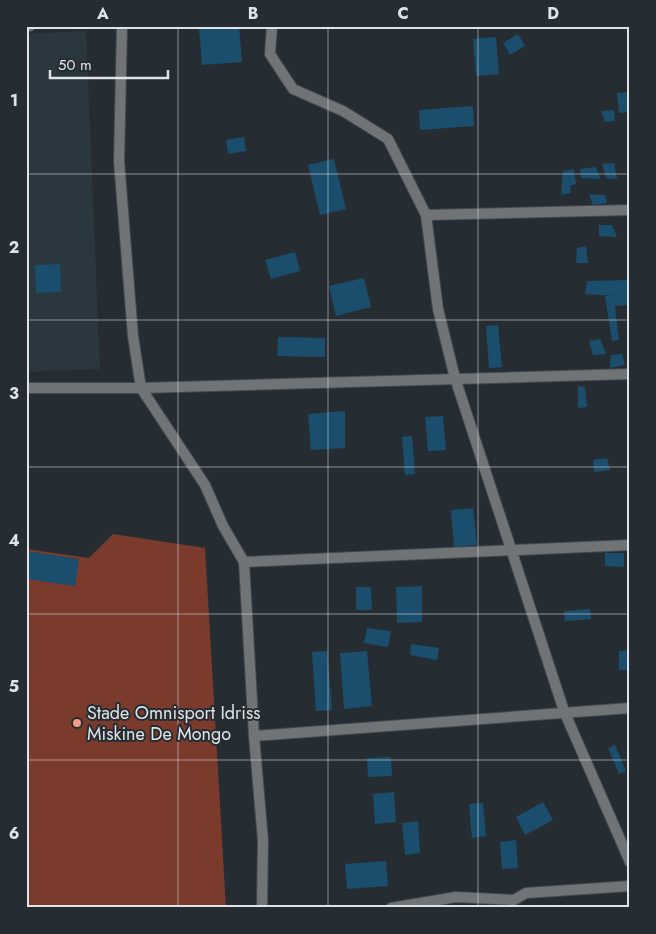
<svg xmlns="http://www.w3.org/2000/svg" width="656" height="934" viewBox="0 0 656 934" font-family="Jost,sans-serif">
  <rect width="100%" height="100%" fill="#262d32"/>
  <path fill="#2b373f" d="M86,31l14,338 -74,3v-338z"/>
  <path fill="#7a3b2d" d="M113,534l92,14 21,360h-200v-359l63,9z"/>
  <path fill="#1a4e6c" d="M219,26h20l3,36 -40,3 -3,-37z
    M518,34l7,12 -15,9 -7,-12z
    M496,37l3,37 -23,2 -3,-37z
    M630,92v20l-11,1 -2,-20z
    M473,106l1,20 -54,4 -1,-20z
    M614,110l1,11 -10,1 -4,-11z
    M244,137l2,14 -18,3 -2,-14z
    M334,159l12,50 -26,6 -12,-50z
    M614,163l3,16 -11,-1 -4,-14z
    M596,167l4,12 -19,-1 -1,-9z
    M574,169l2,15 -6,2 1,7 -10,2 2,-24z
    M589,194l16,1 2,8 -14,2z
    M599,225h13l5,12 -18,-1z
    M586,246l2,17h-12l1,-15z
    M295,252l5,19 -29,8 -6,-19z
    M60,264l1,28 -25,1 -1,-28z
    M364,278l7,29 -35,9 -7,-30z
    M627,280v17h3v8l-15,1 4,34 -7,1 -7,-45h10l-30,-2 2,-13z
    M498,325l4,42 -13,1 -3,-42z
    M278,337l47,1v19l-48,-1z
    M600,339l6,15 -13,1 -4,-14z
    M622,354l3,11 -15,3 1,-13z
    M578,386l7,1 2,20 -9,1z
    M345,411v37l-34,2 -3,-36z
    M443,416l3,34 -18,1 -3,-34z
    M412,436l3,38 -10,1 -3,-38z
    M607,458l3,12 -16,2 -1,-12z
    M473,508l4,37 -23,2 -3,-37z
    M26,551l53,8 -4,27 -49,-7z
    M605,553h19v14l-19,-1z
    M422,586v36l-25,1 -1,-36z
    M356,587h15l1,23h-16z
    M590,609l1,10 -26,2 -1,-10z
    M367,628l24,3 -3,16 -24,-4z
    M411,644l28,4 -2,12 -27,-5z
    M630,650v20h-11v-19z
    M327,651l5,59 -16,1 -4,-59z
    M367,651l5,55 -28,3 -4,-56z
    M615,745l11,26 -7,3 -11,-26z
    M391,757l1,19 -24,1 -1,-19z
    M394,792l2,30 -21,2 -2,-30z
    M543,802l10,18 -28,15 -9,-18z
    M483,803l3,33 -14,2 -3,-34z
    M418,821l2,32 -15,2 -3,-32z
    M516,840l2,28 -16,1 -2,-27z
    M386,861l2,25 -41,3 -2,-25z"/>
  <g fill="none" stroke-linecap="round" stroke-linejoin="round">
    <defs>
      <path id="minor" d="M122,26l-3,135 14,175 8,52 64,97 18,41 21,36 10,174 9,105 -1,67
        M272,26l-2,28 23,35 50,22 45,28 38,76 12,94 17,69 109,333 66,151
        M26,27l4,-1
        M426,215l204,-5
        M26,388h115l489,-14
        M244,562l386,-17
        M254,736l376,-28
        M391,908l65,-11 58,3 12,-7 104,-7"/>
    </defs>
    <use href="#minor" stroke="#444a4f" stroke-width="12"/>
    <use href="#minor" stroke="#717477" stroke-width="10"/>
  </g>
  <path fill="none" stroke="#e0e4e8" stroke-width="1" stroke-opacity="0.55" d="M178,26v882M328,26v882M478,26v882M26,174h604M26,320h604M26,467h604M26,614h604M26,760h604"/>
  <circle fill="#f49e89" stroke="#262d32" stroke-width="2" cx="77" cy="723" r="5"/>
  <g text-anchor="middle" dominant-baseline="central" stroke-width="4" stroke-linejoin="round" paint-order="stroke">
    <g font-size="18" fill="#e0e4e8" stroke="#262d32" text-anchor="start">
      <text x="87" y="713">Stade Omnisport Idriss<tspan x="87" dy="21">Miskine De Mongo</tspan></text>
    </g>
  </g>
  <rect width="656" height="934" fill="none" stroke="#262d32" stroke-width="55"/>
  <path d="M50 70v8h118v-8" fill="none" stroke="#e0e4e8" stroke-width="2.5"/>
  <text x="58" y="70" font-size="15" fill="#e0e4e8" stroke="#262d32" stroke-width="4" paint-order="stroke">50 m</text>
  <rect x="28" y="28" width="600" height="878" fill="none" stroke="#e0e4e8" stroke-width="2"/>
  <g font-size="16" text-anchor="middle" font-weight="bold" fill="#e0e4e8">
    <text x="103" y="19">A</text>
    <text x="253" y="19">B</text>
    <text x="403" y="19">C</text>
    <text x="553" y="19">D</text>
    <text x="14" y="106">1</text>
    <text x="14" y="253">2</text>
    <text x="14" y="399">3</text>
    <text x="14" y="546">4</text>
    <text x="14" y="692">5</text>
    <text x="14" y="839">6</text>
  </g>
</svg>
